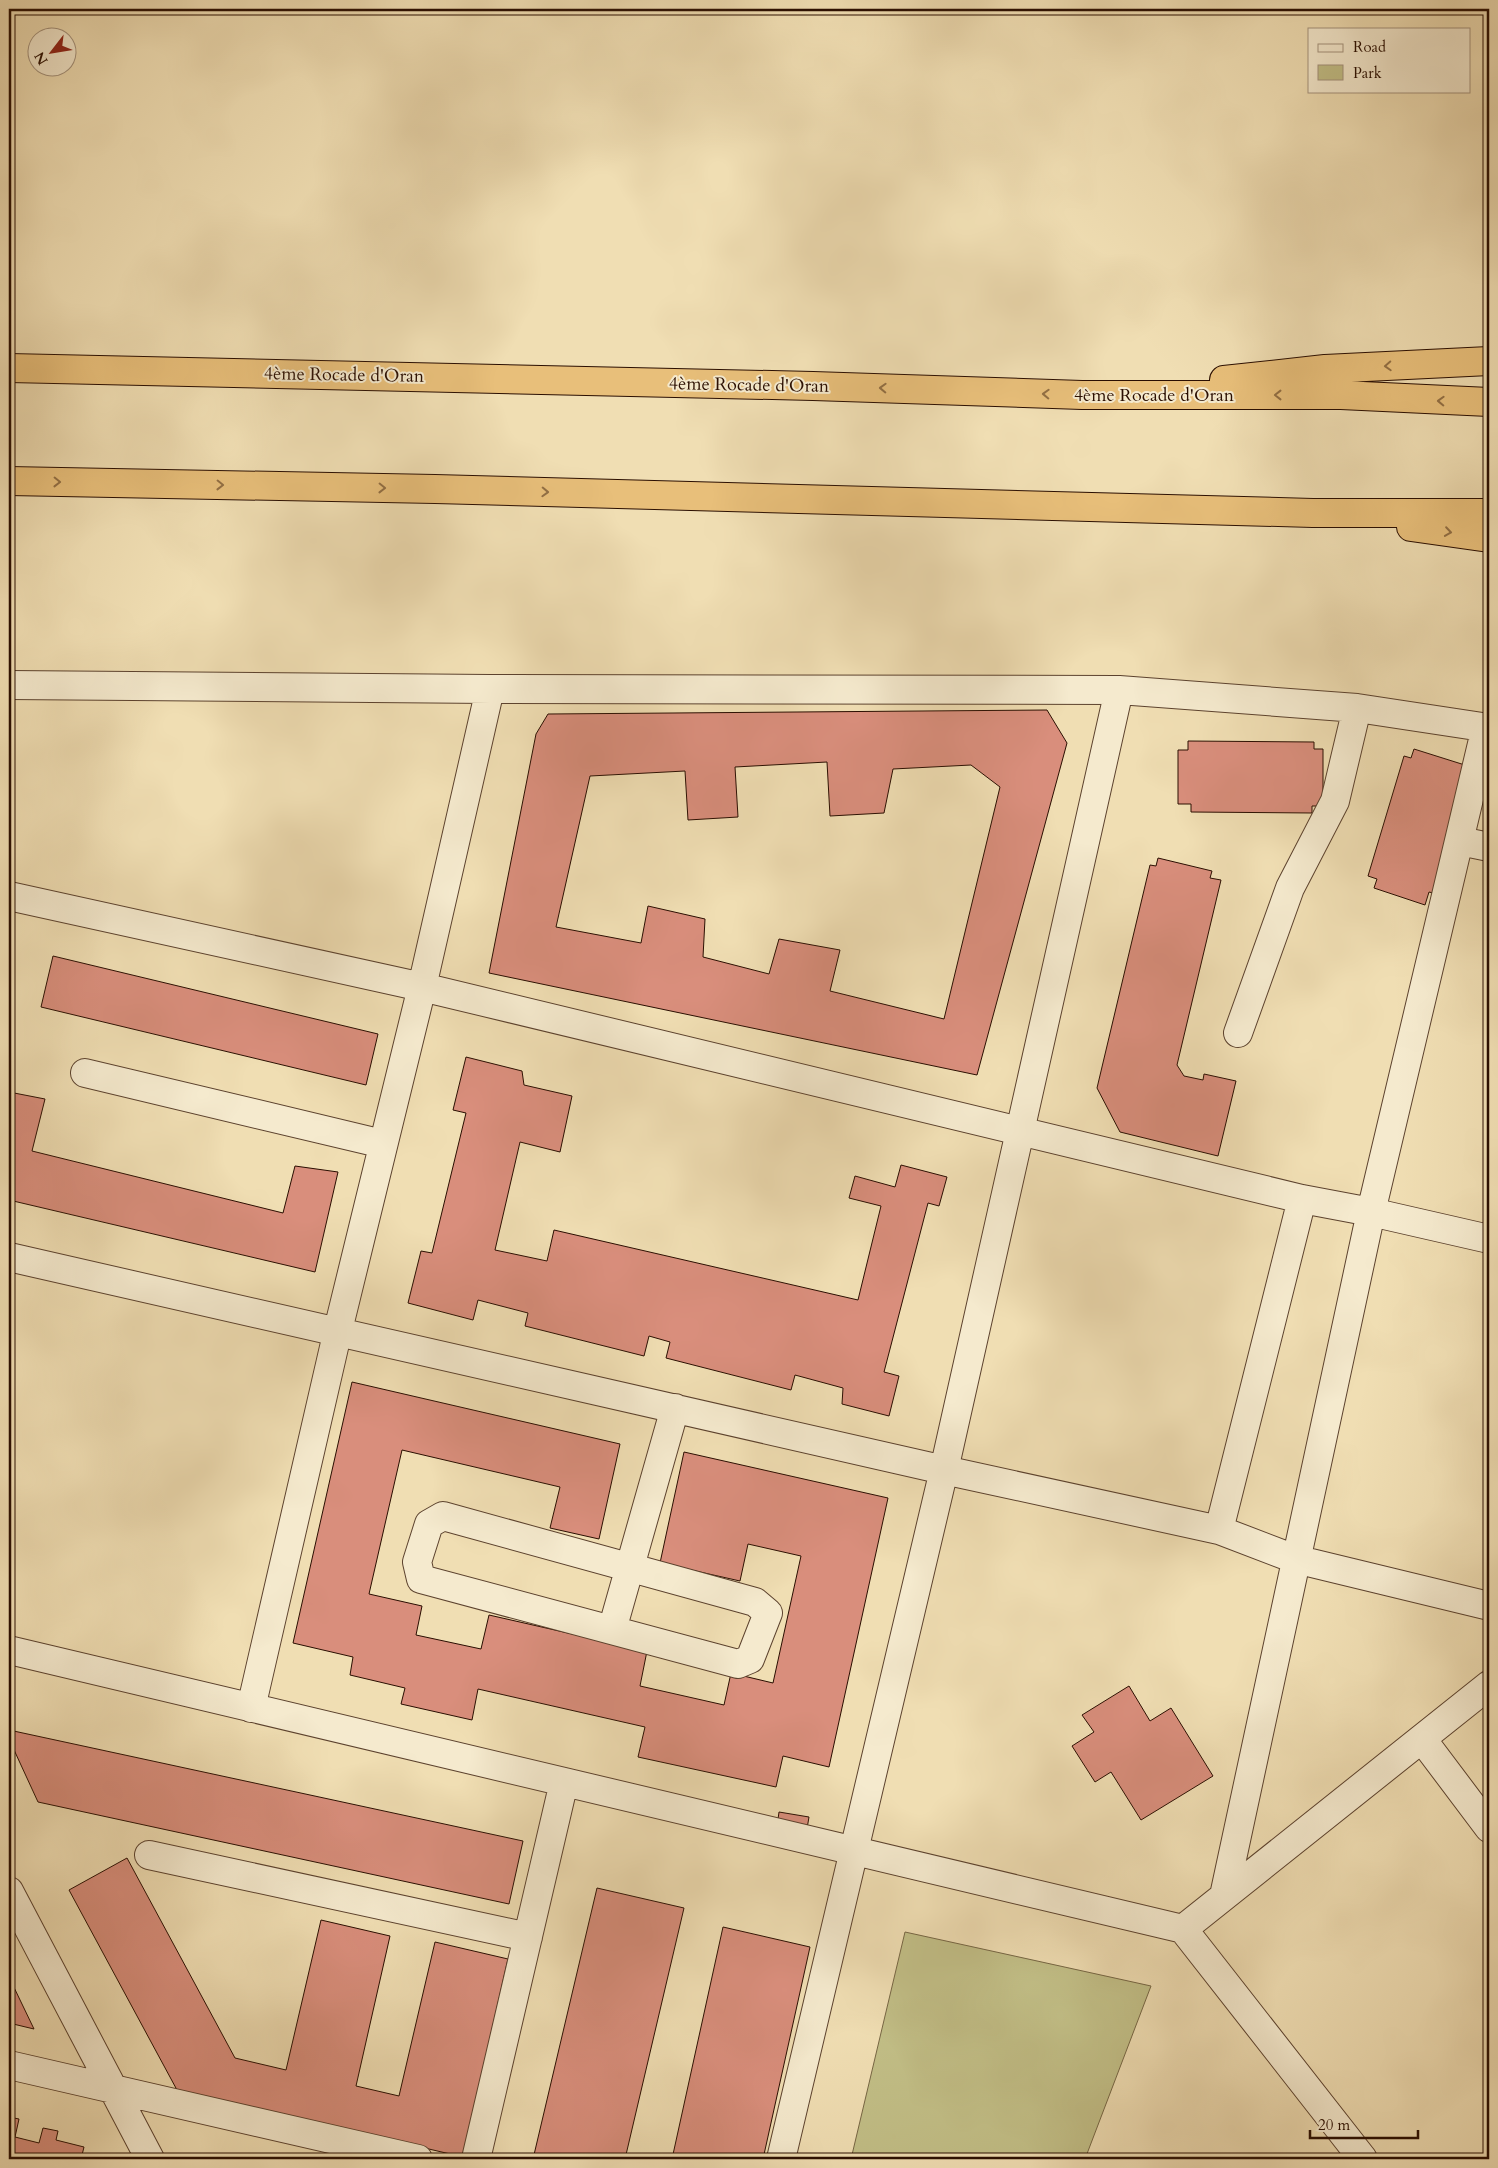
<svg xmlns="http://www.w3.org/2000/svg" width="1498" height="2168" viewBox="0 0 1498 2168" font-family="Cardo,serif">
  <rect width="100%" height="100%" fill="#f0deb3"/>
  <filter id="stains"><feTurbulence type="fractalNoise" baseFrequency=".004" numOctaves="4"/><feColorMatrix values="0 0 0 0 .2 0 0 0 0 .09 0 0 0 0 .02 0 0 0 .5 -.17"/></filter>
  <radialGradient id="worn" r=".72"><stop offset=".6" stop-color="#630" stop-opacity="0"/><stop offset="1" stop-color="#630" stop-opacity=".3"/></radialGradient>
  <path fill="#c2bf87" stroke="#766644" d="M905,1932l246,54 -66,173h-234z"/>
  <path fill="#d98e7c" stroke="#2a0e01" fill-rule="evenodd" d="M1047,710l20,33 -90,332 -488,-102 47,-239 12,-20zM827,762l3,54 54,-3 9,-44 78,-4 29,22 -56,232 -114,-28 10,-41 -61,-11 -10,35 -66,-17 2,-38 -57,-13 -7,37 -85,-16 34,-151 95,-5 3,49 50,-3 -3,-50z
    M1188,741l126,1v7h9v57h-11v7l-121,-1v-8h-13v-54h10z
    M1414,749l54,17 -31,128 -8,-2 -4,13 -51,-17 3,-9 -9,-3 36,-120 7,2z
    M1158,858l54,13 -2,7 11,2 -44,185 7,11 19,4 1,-6 32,7 -18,75 -98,-24 -23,-44 53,-223 6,1z
    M53,956l325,78 -12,51 -325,-78z
    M466,1057l56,14 2,14 48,11 -12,56 -40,-10 -25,108 52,11 7,-31 304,70 23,-94 -32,-8 6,-22 40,11 6,-22 46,12 -8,29 -11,-3 -44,169 15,4 -10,40 -47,-12 1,-16 -48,-13 -4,15 -125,-32 4,-16 -21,-6 -5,20 -119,-30 3,-13 -50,-13 -5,20 -65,-17 13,-52 11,2 34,-140 -13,-3z
    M9,1092l36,7 -13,52 251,62 12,-47 43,6 -23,100 -306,-72z
    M352,1382l268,62 -21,95 -49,-11 10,-41 -158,-37 -33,144 53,12 -6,29 65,14 8,-34 158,36 -7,35 84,19 7,-32 42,10 28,-127 -53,-12 -8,37 -80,-18 24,-111 204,46 -59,269 -46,-11 -7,31 -138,-30 7,-30 -167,-38 -6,31 -71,-16 4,-16 -55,-13 3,-18 -60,-14z
    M1129,1686l21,35 21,-13 42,68 -72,44 -30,-48 -16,10 -23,-36 22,-14 -12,-17z
    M9,1730l514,111 -14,63 -471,-102 -29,-63z
    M779,1812l30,5 -5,29 -29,-5z
    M127,1858l108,200 51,12 35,-150 69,16 -34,150 43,10 36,-154 73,17 -45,198 -286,-67 -108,-200z
    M597,1888l87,20 -59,251h-92z
    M723,1927l87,20 -47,212h-91z
    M9,1977l25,52 -25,-6z
    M9,2117l10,2 -4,18 24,6 4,-15 15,3 -2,9 28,7 -3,12h-72z"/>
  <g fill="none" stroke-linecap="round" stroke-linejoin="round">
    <defs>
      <path id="minor" d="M9,685l481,4 629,1 238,18 132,20
        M1460,841l29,6
        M9,896l413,91 880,212 69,13 118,27
        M1238,1033l52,-145 45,-87 22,-93
        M85,1073l298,71
        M9,1257l935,213 275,60 76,29 194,47
        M443,1516l312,86 13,11 -18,46 -12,5 -317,-85 -4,-17 12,-38z
        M1219,1530l83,-331
        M612,1630l63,-222
        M9,1650l1174,279 180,230
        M251,1708l87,-378 84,-343 68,-298
        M1422,1739l67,89
        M149,1855l379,82
        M9,1891l141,268
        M1224,1896l147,-684 115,-485
        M1183,1929l306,-244
        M9,2065l409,94
        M476,2159l88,-377
        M781,2159l163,-689 175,-780"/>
      <path id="highway" d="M9,368l804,18 269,9h259l148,7
        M1224,380l101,-11 164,-8
        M9,481l426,8 878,24h176
        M1411,527l78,11"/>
    </defs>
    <use href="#minor" stroke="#5c422e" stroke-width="30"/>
    <use href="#highway" stroke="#2a0e01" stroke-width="30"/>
    <use href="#minor" stroke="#f5eace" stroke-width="28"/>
    <use href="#highway" stroke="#e8bf7a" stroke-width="28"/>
  </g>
  <defs><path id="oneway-chevron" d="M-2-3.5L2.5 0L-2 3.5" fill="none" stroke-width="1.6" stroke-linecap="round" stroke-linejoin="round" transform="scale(1.25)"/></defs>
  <g stroke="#926f44">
    <use href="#oneway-chevron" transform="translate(1388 366) rotate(177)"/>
    <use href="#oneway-chevron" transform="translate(883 388) rotate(-178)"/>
    <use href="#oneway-chevron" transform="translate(1046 394) rotate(-178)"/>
    <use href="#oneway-chevron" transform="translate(1278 395) rotate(180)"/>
    <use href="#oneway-chevron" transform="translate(1441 401) rotate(-178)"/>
    <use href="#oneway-chevron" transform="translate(57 482) rotate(1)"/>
    <use href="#oneway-chevron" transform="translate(220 485) rotate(1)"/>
    <use href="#oneway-chevron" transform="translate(382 488) rotate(1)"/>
    <use href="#oneway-chevron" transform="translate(545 492) rotate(2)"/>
    <use href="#oneway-chevron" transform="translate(1448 532) rotate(8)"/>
  </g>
  <g text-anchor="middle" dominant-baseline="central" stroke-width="4" stroke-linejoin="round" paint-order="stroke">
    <g font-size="18" fill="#2a0e01" stroke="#f5eace">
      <text transform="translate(344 375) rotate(1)">4ème Rocade d'Oran</text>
      <text transform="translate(749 385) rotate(1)">4ème Rocade d'Oran</text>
      <text x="1154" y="395">4ème Rocade d'Oran</text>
    </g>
  </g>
  <rect width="1498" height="2168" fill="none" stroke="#f0deb3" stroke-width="30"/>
  <rect x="10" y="10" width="1478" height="2148" fill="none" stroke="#2a0e01" stroke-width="2.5"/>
  <rect x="15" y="15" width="1468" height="2138" fill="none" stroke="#2a0e01"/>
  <rect x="1308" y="28" width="162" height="65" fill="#f5eace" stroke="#a4927c"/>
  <rect x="1318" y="44" width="25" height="8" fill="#f5eace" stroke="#a4927c"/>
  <text x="1353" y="52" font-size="15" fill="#2a0e01">Road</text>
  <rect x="1318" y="65" width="25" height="15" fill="#c2bf87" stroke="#a4927c"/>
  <text x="1353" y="78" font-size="15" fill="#2a0e01">Park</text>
  <g transform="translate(52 52) rotate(239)"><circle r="24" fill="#f5eace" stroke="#a4927c"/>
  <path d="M0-4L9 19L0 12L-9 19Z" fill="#8f2418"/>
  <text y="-8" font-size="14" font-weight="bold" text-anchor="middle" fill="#2a0e01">N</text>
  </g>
  <path d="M1310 2130v8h108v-8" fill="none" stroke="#2a0e01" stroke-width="2.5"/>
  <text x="1318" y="2130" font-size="15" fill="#2a0e01" stroke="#f5eace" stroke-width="4" paint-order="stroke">20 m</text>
  <rect width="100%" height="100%" filter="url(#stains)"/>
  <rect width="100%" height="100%" fill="url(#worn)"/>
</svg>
